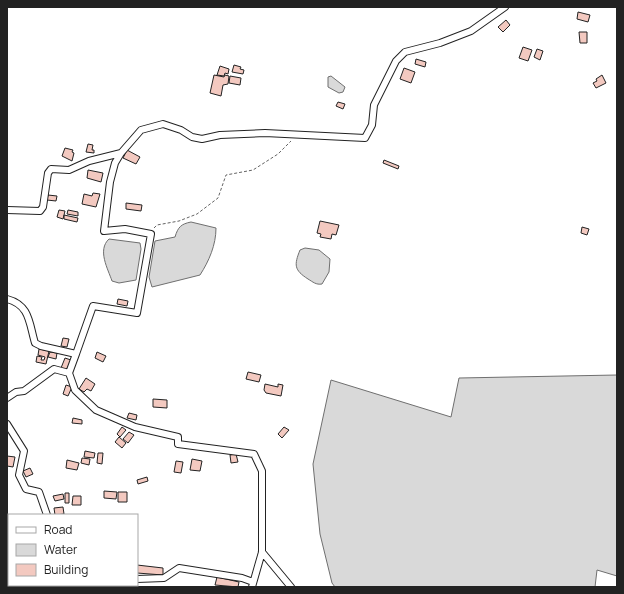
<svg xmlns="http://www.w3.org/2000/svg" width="624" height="594" viewBox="0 0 624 594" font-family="Manrope,sans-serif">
  <rect width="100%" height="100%" fill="#fff"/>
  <path fill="#d9d9d9" stroke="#6f6f6f" d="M331,76l14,11 -2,5 -4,1 -11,-6v-10z
    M191,222l25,6c0,17 -7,33 -16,47l-48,12 -3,-10 6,-36 20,-4c3,-10 6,-13 16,-15z
    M109,239l31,4 1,6 -5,31 -17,3 -7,-2c-4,-12 -15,-31 -3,-42z
    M305,248l14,2 11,9 -1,13 -7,12c-6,1 -9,-2 -14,-5 -14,-9 -14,-14 -8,-29z
    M617,375v201l-20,-6 -2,17h-260l-3,-4 -12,-49 -7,-70 18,-84 120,37 8,-39z"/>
  <path fill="#f3c9c0" stroke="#222" d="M578,12l12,3 -2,7 -11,-3z
    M506,20l4,5 -7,7 -5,-5z
    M579,32h8v11h-7z
    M523,47l9,3 -4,11 -9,-3z
    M537,49l6,2 -3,9 -6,-3z
    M416,59l10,3 -1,5 -10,-3z
    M234,65l7,2 -1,2 4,1 -1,4 -11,-2z
    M220,66l9,3 -1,5 -3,-1 -1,3 -7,-1z
    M404,68l11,4 -4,11 -11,-4z
    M214,75l10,2 1,-2 4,1 -1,8 -5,1 -2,11 -11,-3z
    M602,75l4,8 -10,5 -3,-5 4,-2 -1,-2z
    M230,76l11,2 -1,7 -11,-2z
    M338,102l7,2 -2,5 -7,-3z
    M88,144l5,1 -1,5h2v3l-8,-1z
    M65,148l8,2 -1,2 2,1 -2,8 -10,-5z
    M127,150l13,7 -4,7 -13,-6z
    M384,160l15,6 -1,3 -15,-6z
    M88,170l15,3 -2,9 -14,-4z
    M93,193l7,1 -4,13 -14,-3 2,-10 8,2z
    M48,195l9,1 -1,5 -9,-1z
    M126,203l16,2 -1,6 -15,-2z
    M59,210l6,1 -2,8 -6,-2z
    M68,210l10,2v4l-11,-2z
    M64,215l14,3 -1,4 -13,-3z
    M320,221l19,4 -3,10 -4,-1 -1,5 -11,-2 1,-3 -4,-1z
    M582,227l7,2 -2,6 -6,-2z
    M118,299l10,2 -1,5 -10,-2z
    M63,338l6,1 -2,8 -6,-1z
    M39,349l10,2 -3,13 -10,-2 1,-6 5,1 -1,3h3l1,-3 -7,-2z
    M50,352l7,1 -1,6 -8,-2z
    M97,352l9,4 -3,6 -8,-4z
    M65,358l6,2 -4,10 -6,-2z
    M248,372l13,3 -2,7 -13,-3z
    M86,378l9,6 -4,7 -4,-2 -3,3 -5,-3z
    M265,384l13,3v-3l5,1 -2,11 -15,-3 -2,-3z
    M66,385l6,2 -4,9 -5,-2z
    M153,399l14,1v8l-14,-1z
    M129,413l8,2 -1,5 -9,-2z
    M73,418l9,2v4l-10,-1z
    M122,427l4,3 -6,7 -3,-3z
    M284,427l5,3 -7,8 -4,-4z
    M129,432l5,3 -6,8 -5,-4z
    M119,437l7,6 -4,5 -7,-6z
    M85,451l10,2 -1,5 -10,-1z
    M98,453h5l-1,11 -5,-1z
    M236,454l2,8 -7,1 -1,-8z
    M7,456l8,1 -2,10 -6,-1z
    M82,458l8,1 -1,6 -8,-2z
    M192,459l10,2 -2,10 -10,-1z
    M67,460l12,3 -2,7 -11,-2z
    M176,461l7,1 -2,11 -7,-1z
    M30,468l3,6 -7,3 -3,-6z
    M147,477l1,4 -10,3 -1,-4z
    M104,491l13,1 -1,7 -12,-1z
    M118,492h9v10h-9z
    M65,493h4v10h-4z
    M63,494l1,5 -9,2 -2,-5z
    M73,496h8v9h-9z
    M63,507l1,7 -9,1 -1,-7z
    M137,565l26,3v7l-26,-2z
    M217,577l22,5 -1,5 -23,-2z"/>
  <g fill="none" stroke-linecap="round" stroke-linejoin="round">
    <defs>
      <path id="street" d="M7,210l33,1 3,-4 5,-34 3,-4 18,1 20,-9 32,-8
        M7,299c23,6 22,24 28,44l6,3 35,8 17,-48 44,7 14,-79 -26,-5 -21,2 6,-49 5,-19 6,-10 20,-23 22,-6 18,6 11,7 10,2 18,-4 45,-2 100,5 7,-13 2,-20 22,-44 9,-9 35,-9 31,-12 34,-24
        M76,354l-7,19 6,17 21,20 39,17 43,10v7l76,10 8,17v81l-10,35
        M7,398l9,-6 8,-1 30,-22 15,4
        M7,424l17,27 -5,24 7,14 13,3 8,23
        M262,552l29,35
        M137,579l27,-1 15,-10 63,10 11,4"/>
    </defs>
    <use href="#street" stroke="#222" stroke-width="8"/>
    <path stroke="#646464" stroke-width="1" stroke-dasharray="3 2" stroke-linecap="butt" d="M154,228l3,-3 22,-4 18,-7 21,-16 8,-23 27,-5 25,-16 13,-13"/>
    <use href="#street" stroke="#fff" stroke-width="6"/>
  </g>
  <rect width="624" height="594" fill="none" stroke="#222222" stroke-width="16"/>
  <rect x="8" y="514" width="130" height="72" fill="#ffffff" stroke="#a7a7a7"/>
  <rect x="16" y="527" width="20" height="6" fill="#ffffff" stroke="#a7a7a7"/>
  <text x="44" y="534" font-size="12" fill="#222222">Road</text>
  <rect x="16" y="544" width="20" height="12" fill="#d9d9d9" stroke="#a7a7a7"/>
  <text x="44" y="554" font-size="12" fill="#222222">Water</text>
  <rect x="16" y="564" width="20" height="12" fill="#f3c9c0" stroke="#a7a7a7"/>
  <text x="44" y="574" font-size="12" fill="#222222">Building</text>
</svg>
